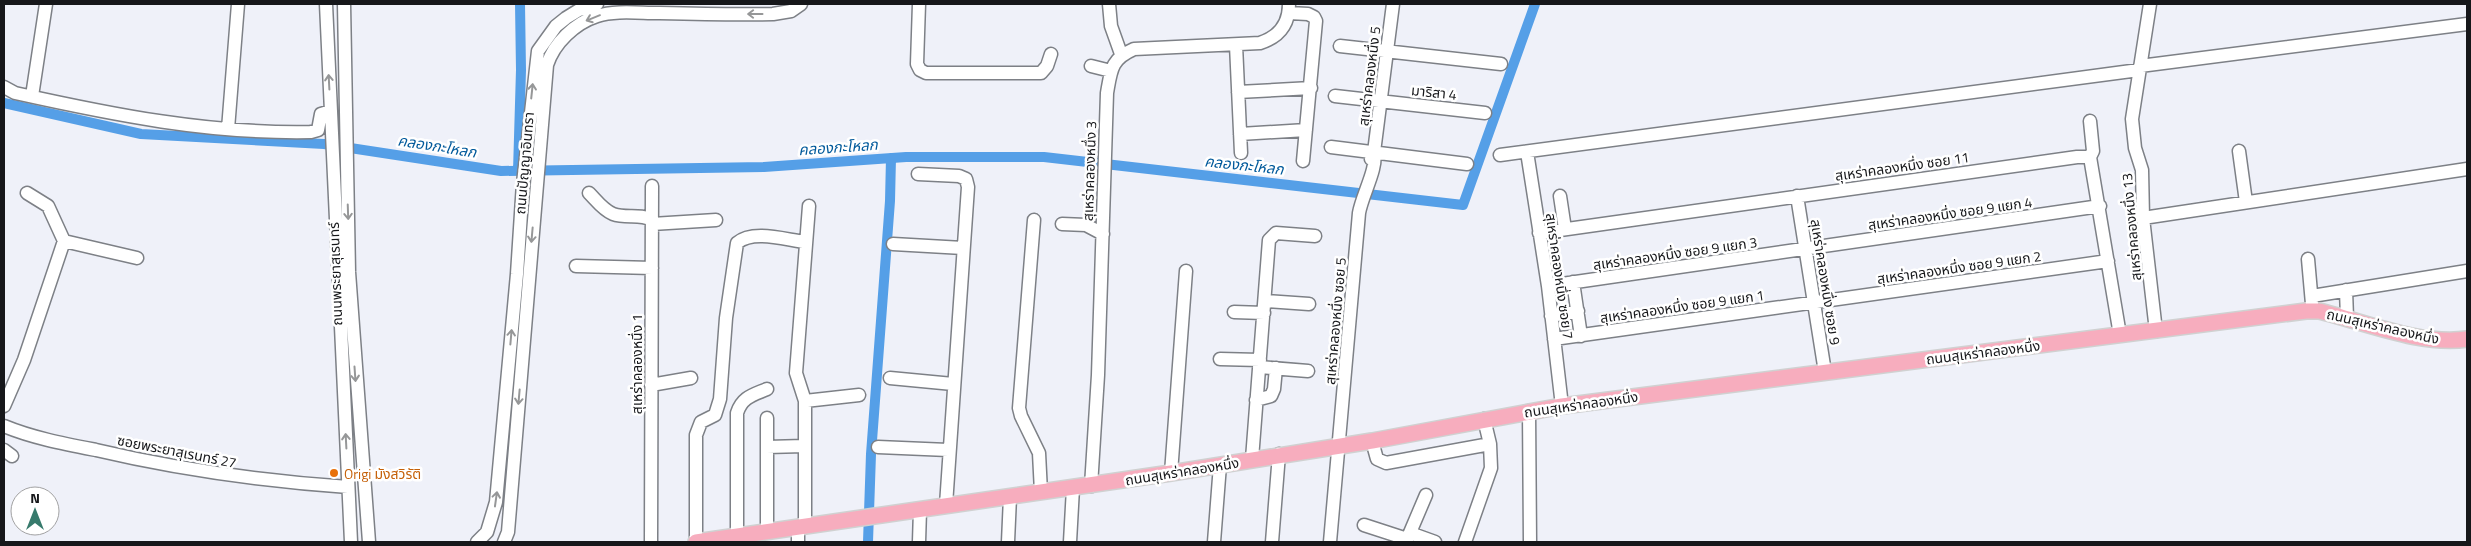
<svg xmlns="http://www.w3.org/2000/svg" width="2471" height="546" viewBox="0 0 2471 546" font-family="'Titillium Web','Noto Sans Thai',sans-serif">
  <rect width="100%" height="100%" fill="#eff1f9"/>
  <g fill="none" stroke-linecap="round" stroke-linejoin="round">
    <path stroke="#559fe7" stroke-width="10" d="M4,103l137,31 183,10 177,27 263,-4 142,-10h138l419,48 72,-201
      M518,171l3,-101 -1,-66
      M868,542l3,-88 19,-253 1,-43"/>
    <defs>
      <path id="minor" d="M326,4l25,538
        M344,4l5,268 20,270
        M919,4l-2,60 3,6 6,3h115l6,-7 4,-12
        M1109,4l2,22 10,28
        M2150,4l-18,115 3,29 7,22 1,48 13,113
        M1289,13l19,1 6,3 2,4 -13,140
        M1236,45l5,108
        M1340,46l161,18
        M1091,66l20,5
        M2140,66l327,-42
        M4,87l11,6c99,22 194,41 296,39l7,-2 3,-16 10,-3
        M1238,92l73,-4
        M32,96l14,-92
        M1335,96l150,17
        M228,129l10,-125
        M1240,134l66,-4
        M1331,147l136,17
        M2239,151l7,51
        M1527,152l21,134 14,120
        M1500,155l639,-85
        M2090,157l30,178
        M2090,157l3,-6 -3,-30
        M1371,159l3,-7 19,-148
        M918,174l41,2 7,3 2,8 -22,318
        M589,193c7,7 14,17 24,21 13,5 27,-1 39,6
        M1560,196l5,33
        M1797,196l28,176
        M2143,218l324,-49
        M1034,220l-15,188 2,8 18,37 2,39
        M652,224l64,-4
        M1062,224l24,1 17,9
        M1539,233l538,-76h13
        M64,241l73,17
        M893,244l70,4
        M2308,259l4,45
        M576,266l76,2
        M1573,282l8,54
        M1548,286l552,-80
        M2346,290l1,28
        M2312,296l155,-25
        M1265,301l44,3
        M1234,312l30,1
        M1551,316l27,-5
        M1554,339l554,-78
        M1220,359l40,1
        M1259,367l49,4
        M890,378l63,6
        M651,385l40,-7
        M1256,400l15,-4 3,-7 2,-21
        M805,401l54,-6
        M4,406l20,-46 40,-119 -16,-35 -21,-13
        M1529,411l1,131
        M767,418v114
        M4,426c29,12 61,18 92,24 85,20 166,31 252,37
        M1372,441l5,18 9,4 104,-19
        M767,447l37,-1
        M878,447l70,3
        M4,450l8,6
        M1252,459l17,-219 7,-7 39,3
        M1171,473l15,-202
        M1091,486l7,-111 9,-282c4,-23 4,-34 27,-44l126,-6c19,-6 29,-19 29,-39
        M1364,525l43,14
        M805,527v-126l-9,-28 13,-167
        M798,528v14
        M1410,533l25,9
        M737,536v-123c5,-16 16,-18 30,-24
        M477,542l10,-10 9,-30 21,-228 6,-91 15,-132 18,-25 10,-8 13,-8 18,-6
        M504,542l4,-10 39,-467c7,-22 28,-42 50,-49 18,-6 42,-3 61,-3 39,1 77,2 115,1l18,-3 10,-7
        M651,542l1,-356
        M696,542v-107l5,-13 14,-7 5,-16 6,-81 11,-75c16,-14 49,-3 69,-1
        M919,542l1,-32
        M1008,542l2,-45
        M1070,542l3,-54
        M1214,542l6,-77
        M1272,542l7,-88
        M1330,542l29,-329c3,-18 19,-45 15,-61
        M1406,542l20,-47
        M1465,542l26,-74 -1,-24 -6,-25"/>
      <path id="major" d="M696,542l475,-69 201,-32 190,-35 744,-95h13c46,11 102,35 148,28"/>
    </defs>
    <use href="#minor" stroke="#7d8086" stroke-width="15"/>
    <use href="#major" stroke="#d0d1d1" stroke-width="18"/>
    <use href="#minor" stroke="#fff" stroke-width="12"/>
    <use href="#major" stroke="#f7adbe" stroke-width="15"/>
  </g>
  <defs><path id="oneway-shaft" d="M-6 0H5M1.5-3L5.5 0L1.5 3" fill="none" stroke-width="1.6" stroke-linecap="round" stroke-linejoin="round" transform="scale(1.25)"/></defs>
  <g stroke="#969798">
    <use href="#oneway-shaft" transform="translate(755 14) rotate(180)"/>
    <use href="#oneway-shaft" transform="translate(593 18) rotate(158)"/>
    <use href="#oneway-shaft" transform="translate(329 82) rotate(-93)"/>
    <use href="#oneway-shaft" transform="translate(532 91) rotate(-84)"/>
    <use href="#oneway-shaft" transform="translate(348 212) rotate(88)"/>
    <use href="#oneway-shaft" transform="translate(532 235) rotate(95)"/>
    <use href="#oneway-shaft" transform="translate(511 337) rotate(-85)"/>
    <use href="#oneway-shaft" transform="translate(355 374) rotate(86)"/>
    <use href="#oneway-shaft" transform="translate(519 397) rotate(95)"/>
    <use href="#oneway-shaft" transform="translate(346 441) rotate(-93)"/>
    <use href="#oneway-shaft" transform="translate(496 499) rotate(-82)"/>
  </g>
  <circle fill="#e8710a" stroke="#fff" stroke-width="2" cx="334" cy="473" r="5"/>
  <g text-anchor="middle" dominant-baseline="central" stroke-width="5" stroke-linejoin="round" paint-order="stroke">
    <g font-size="14" fill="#16171a" stroke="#fff">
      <text transform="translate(1369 76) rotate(-83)">สุเหร่าคลองหนึ่ง 5</text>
      <text transform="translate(1434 92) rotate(6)">มาริสา 4</text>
      <text transform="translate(524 163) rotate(-85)">ถนนปัญญาอินทรา</text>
      <text transform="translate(1902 166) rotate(-8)">สุเหร่าคลองหนึ่ง ซอย 11</text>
      <text transform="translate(1089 171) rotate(-88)">สุเหร่าคลองหนึ่ง 3</text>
      <text transform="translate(1950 213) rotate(-8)">สุเหร่าคลองหนึ่ง ซอย 9 แยก 4</text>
      <text transform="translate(2131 227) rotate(-95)">สุเหร่าคลองหนึ่ง 13</text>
      <text transform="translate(1675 253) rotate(-8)">สุเหร่าคลองหนึ่ง ซอย 9 แยก 3</text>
      <text transform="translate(1959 267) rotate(-8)">สุเหร่าคลองหนึ่ง ซอย 9 แยก 2</text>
      <text transform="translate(335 274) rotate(-92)">ถนนพระยาสุเรนทร์</text>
      <text transform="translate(1560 276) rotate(82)">สุเหร่าคลองหนึ่ง ซอย 7</text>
      <text transform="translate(1826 282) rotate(81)">สุเหร่าคลองหนึ่ง ซอย 9</text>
      <text transform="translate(1682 306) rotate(-8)">สุเหร่าคลองหนึ่ง ซอย 9 แยก 1</text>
      <text transform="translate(1335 321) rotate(-85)">สุเหร่าคลองหนึ่ง ซอย 5</text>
      <text transform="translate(2383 326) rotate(13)">ถนนสุเหร่าคลองหนึ่ง</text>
      <text transform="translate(1983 352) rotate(-7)">ถนนสุเหร่าคลองหนึ่ง</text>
      <text transform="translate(636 364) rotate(-90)">สุเหร่าคลองหนึ่ง 1</text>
      <text transform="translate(1581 404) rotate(-8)">ถนนสุเหร่าคลองหนึ่ง</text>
      <text transform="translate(177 451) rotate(11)">ซอยพระยาสุเรนทร์ 27</text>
      <text transform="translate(1182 471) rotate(-9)">ถนนสุเหร่าคลองหนึ่ง</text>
    </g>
    <g font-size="14" fill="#c56008" stroke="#fff" text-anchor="start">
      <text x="344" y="473">Origi มังสวิรัติ</text>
    </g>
    <g font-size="15" font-style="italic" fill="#025a9b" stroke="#fff">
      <text transform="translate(437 146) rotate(9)">คลองกะโหลก</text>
      <text transform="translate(838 147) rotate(-4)">คลองกะโหลก</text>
      <text transform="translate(1244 165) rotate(6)">คลองกะโหลก</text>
    </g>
  </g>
  <rect width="2471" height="546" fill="none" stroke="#16171a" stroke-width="10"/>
  <g transform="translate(35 511)"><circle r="24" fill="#ffffff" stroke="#a2a2a3"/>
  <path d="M0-4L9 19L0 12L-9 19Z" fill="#377a6c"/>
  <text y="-8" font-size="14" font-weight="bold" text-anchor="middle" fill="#16171a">N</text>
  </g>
</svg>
